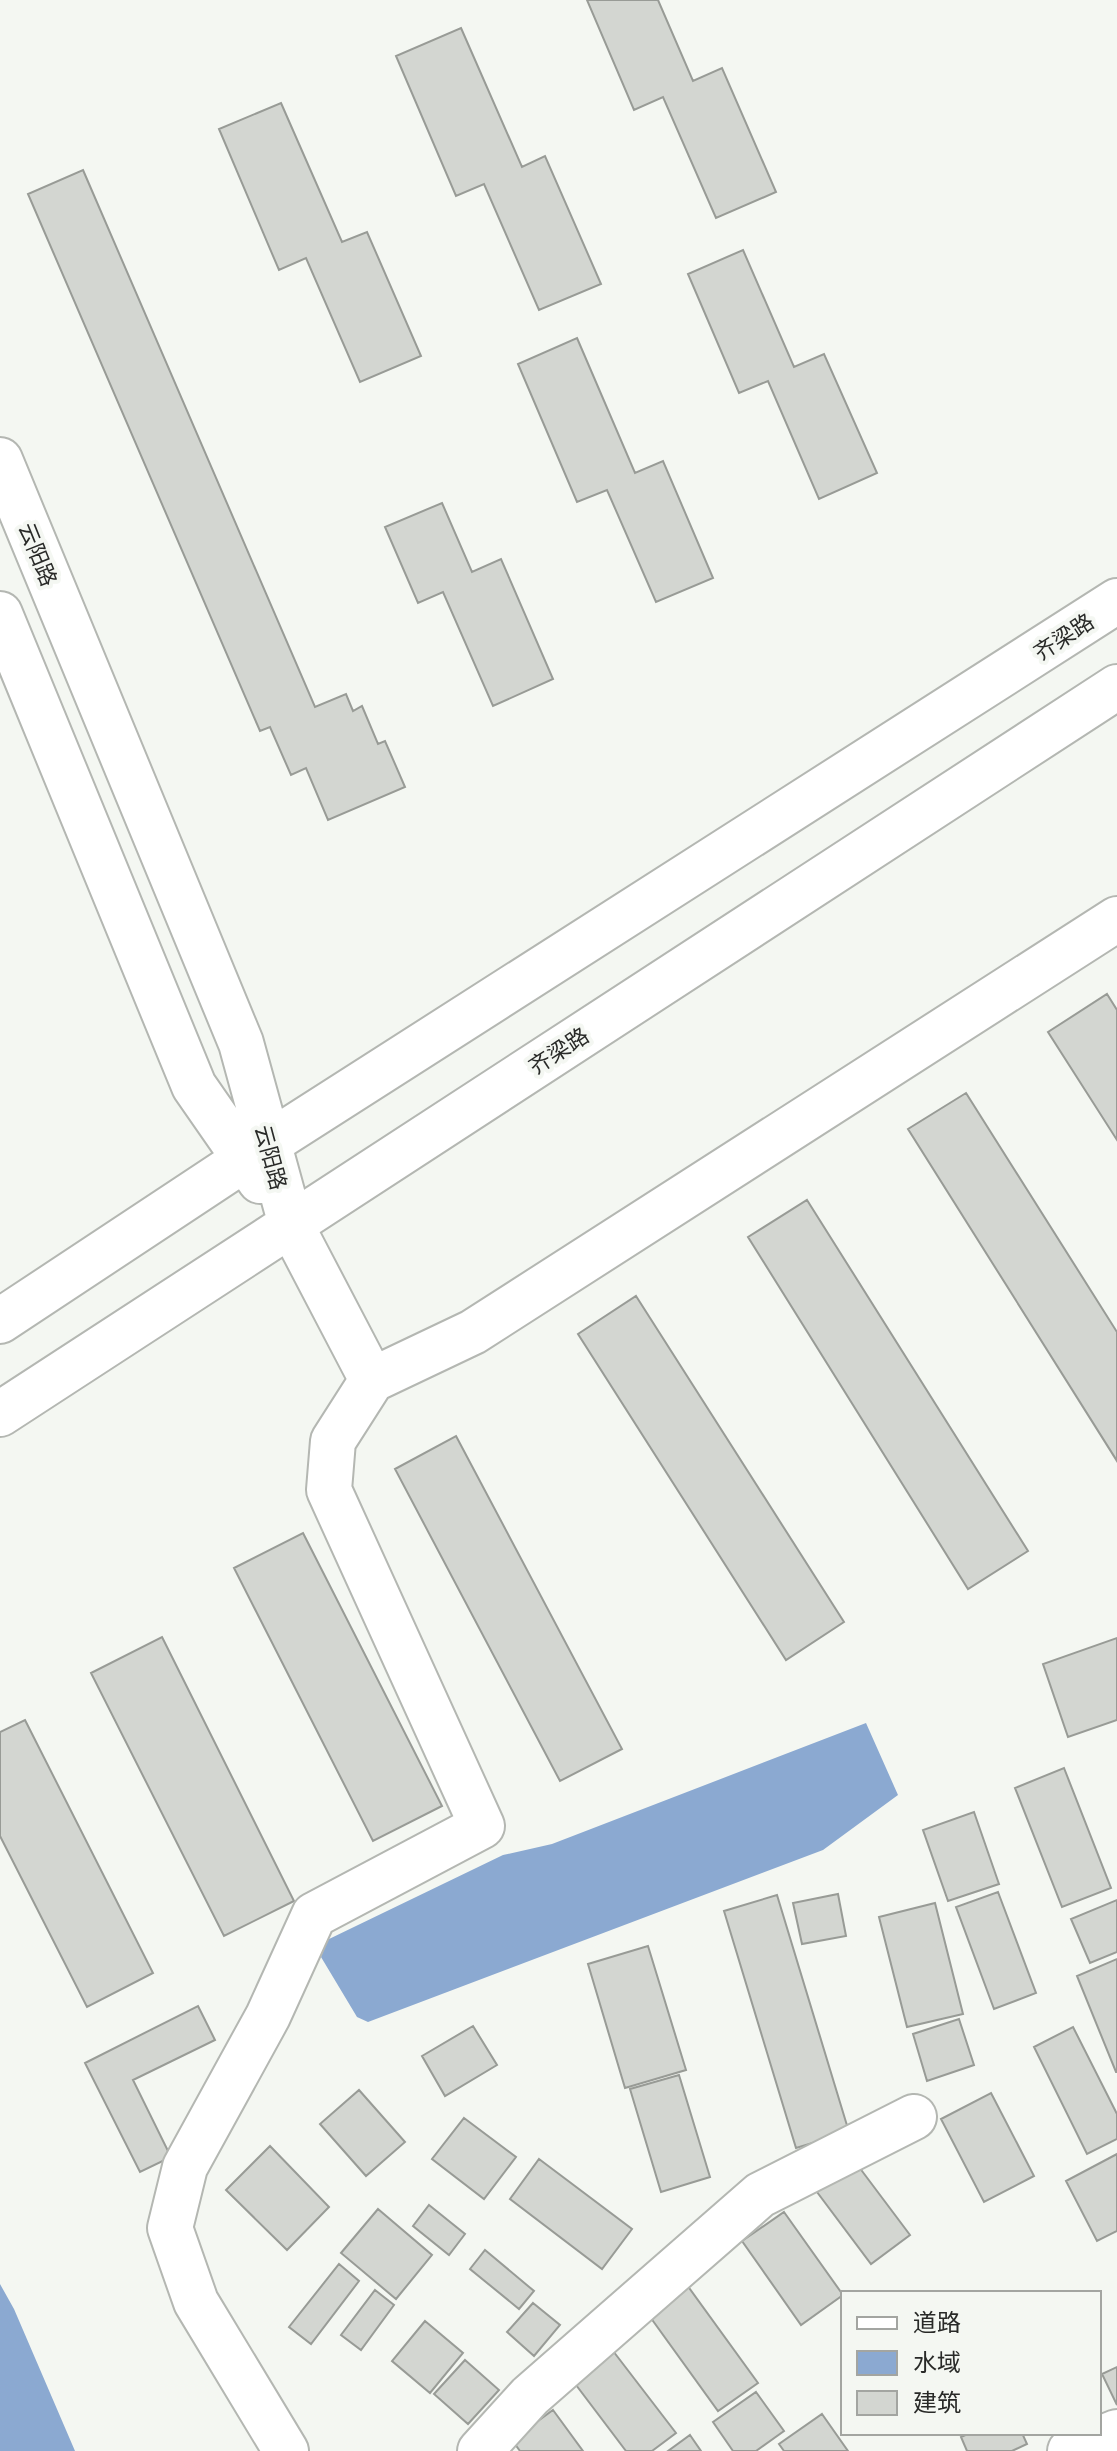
<svg xmlns="http://www.w3.org/2000/svg" width="1117" height="2451" viewBox="0 0 1117 2451" font-family="'Open Sans','Noto Sans SC',sans-serif">
  <rect width="100%" height="100%" fill="#f4f7f2"/>
  <path fill="#8ba9d1" d="M866,1723l32,72 -75,55 -455,172 -11,-5 -36,-60 6,-17 176,-85 49,-11z
    M0,2284l14,25 61,142h-75z"/>
  <path fill="#d3d6d1" stroke="#989b96" stroke-width="2" d="M587,0h71l35,81 29,-13 54,124 -60,26 -53,-121 -29,13z
    M461,28l61,139 23,-11 56,128 -62,26 -55,-126 -28,12 -60,-140z
    M281,103l61,139 25,-10 54,124 -61,26 -54,-124 -27,12 -60,-141z
    M83,170l232,537 31,-13 7,17 9,-5 16,38 7,-3 20,46 -77,33 -22,-52 -15,7 -21,-48 -10,4 -232,-537z
    M743,250l51,117 30,-13 53,119 -58,26 -51,-118 -29,12 -51,-119z
    M577,338l58,135 28,-12 50,117 -57,24 -49,-112 -30,12 -59,-138z
    M442,503l30,69 29,-13 52,120 -60,27 -50,-114 -25,11 -33,-76z
    M1107,994l10,16v130l-69,-108z
    M966,1093l151,239v129l-209,-332z
    M807,1200l221,351 -60,38 -220,-352z
    M636,1296l208,326 -58,38 -208,-326z
    M456,1436l166,313 -62,32 -165,-312z
    M303,1533l139,273 -69,35 -139,-273z
    M162,1637l132,264 -70,35 -133,-263z
    M1117,1638v82l-49,17 -25,-73z
    M25,1720l128,253 -66,34 -87,-171v-104z
    M1064,1768l47,120 -49,19 -47,-119z
    M974,1812l25,72 -51,17 -25,-71z
    M998,1892l38,101 -42,16 -38,-102z
    M838,1894l8,42 -44,8 -9,-41z
    M777,1895l72,237 -53,16 -72,-237z
    M1117,1900v52l-27,11 -19,-44z
    M935,1903l28,111 -56,13 -28,-110z
    M648,1946l38,124 -61,18 -37,-124z
    M1117,1959v113h-1l-39,-96z
    M198,2006l17,34 -82,40 38,77 -31,15 -55,-109z
    M959,2019l15,46 -47,16 -14,-47z
    M473,2026l24,39 -52,31 -23,-40z
    M1073,2027l44,87v25l-30,15 -53,-107z
    M679,2075l31,102 -49,15 -31,-103z
    M359,2090l46,52 -39,34 -46,-52z
    M991,2093l43,83 -50,26 -43,-83z
    M464,2118l52,39 -32,42 -52,-40z
    M270,2146l59,61 -42,43 -61,-60z
    M1117,2154v77l-20,10 -31,-60z
    M539,2159l93,70 -30,40 -92,-70z
    M853,2159l57,76 -39,29 -57,-76z
    M429,2205l36,29 -16,21 -36,-29z
    M378,2209l54,46 -36,44 -55,-46z
    M784,2212l59,83 -42,30 -59,-84z
    M485,2250l49,41 -15,18 -49,-40z
    M339,2264l20,17 -48,63 -22,-17z
    M687,2285l71,98 -40,28 -70,-97z
    M375,2290l19,15 -33,45 -20,-15z
    M533,2303l27,22 -26,31 -27,-24z
    M425,2321l38,32 -33,40 -38,-32z
    M610,2347l66,86 -24,18h-26l-56,-74z
    M465,2360l34,30 -31,34 -34,-30z
    M1117,2367v38l-15,-31z
    M756,2392l28,39 -28,20h-23l-20,-29z
    M553,2410l30,41h-63l-8,-11z
    M822,2414l26,37h-64l-5,-7z
    M970,2433h52l5,11 -15,7h-45l-6,-14z
    M690,2435l11,16h-33z"/>
  <g fill="none" stroke-linecap="round" stroke-linejoin="round">
    <defs>
      <path id="street" d="M291,1225l81,155 101,-48 644,-413
        M286,2451l-90,-149 -26,-74 15,-61 83,-151 46,-101 168,-89 -153,-336 4,-49 39,-61
        M480,2451l50,-55 230,-201 154,-78
        M1070,2451l47,-19"/>
      <path id="secondary" d="M0,460l241,583 50,182
        M0,614l194,472 66,95
        M0,1321l269,-178 848,-542
        M0,1414l1117,-727"/>
    </defs>
    <use href="#street" stroke="#b4b7b2" stroke-width="48"/>
    <use href="#secondary" stroke="#b4b7b2" stroke-width="48"/>
    <use href="#street" stroke="#fff" stroke-width="44"/>
    <use href="#secondary" stroke="#fff" stroke-width="44"/>
  </g>
  <g text-anchor="middle" dominant-baseline="central" stroke-width="8" stroke-linejoin="round" paint-order="stroke">
    <g font-size="22" fill="#292a28" stroke="#f4f7f2">
      <text transform="translate(39 554) rotate(68)">云阳路</text>
      <text transform="translate(1063 636) rotate(-33)">齐梁路</text>
      <text transform="translate(558 1050) rotate(-33)">齐梁路</text>
      <text transform="translate(272 1157) rotate(75)">云阳路</text>
    </g>
  </g>
  <rect x="841" y="2291" width="260" height="144" fill="#f4f7f2" stroke="#a3a5a1" stroke-width="2"/>
  <rect x="857" y="2317" width="40" height="12" fill="#ffffff" stroke="#a3a5a1" stroke-width="2"/>
  <text x="913" y="2331" font-size="24" fill="#292a28">道路</text>
  <rect x="857" y="2351" width="40" height="24" fill="#8ba9d1" stroke="#a3a5a1" stroke-width="2"/>
  <text x="913" y="2371" font-size="24" fill="#292a28">水域</text>
  <rect x="857" y="2391" width="40" height="24" fill="#d3d6d1" stroke="#a3a5a1" stroke-width="2"/>
  <text x="913" y="2411" font-size="24" fill="#292a28">建筑</text>
</svg>
